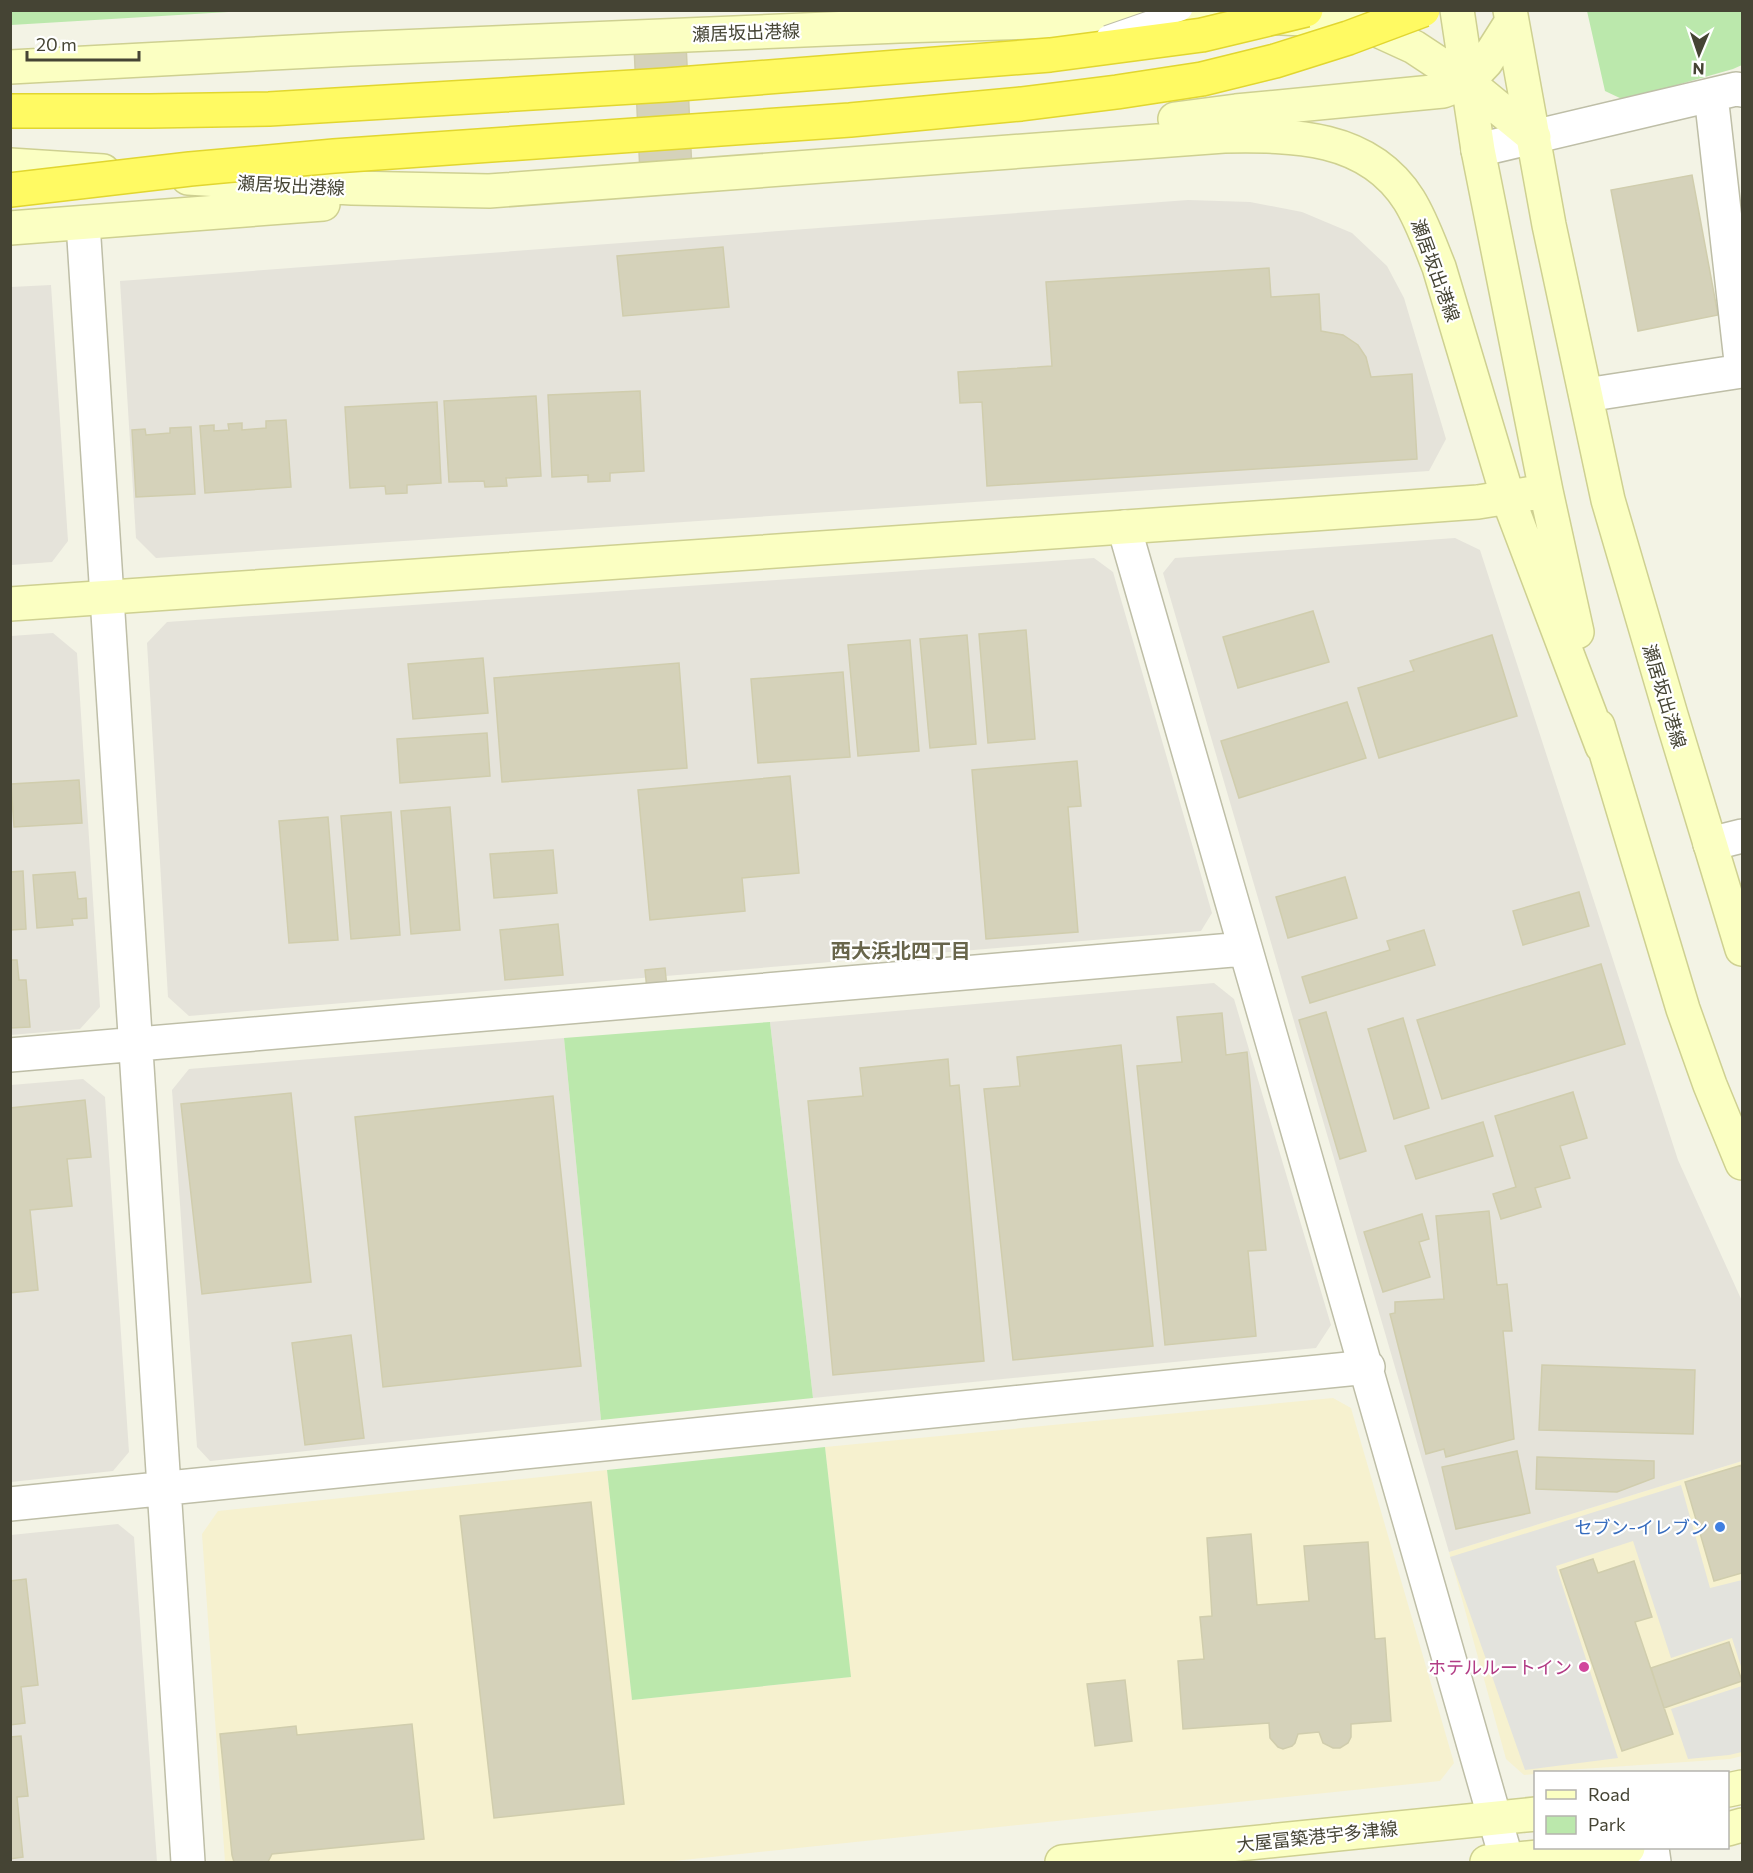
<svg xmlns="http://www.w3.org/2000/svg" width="1753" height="1873" viewBox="0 0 1753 1873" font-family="Commissioner,'Noto Sans JP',sans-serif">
  <rect width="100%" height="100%" fill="#f3f3e5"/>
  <path fill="#f6f1cf" d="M1333,1398l18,10 103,355 -14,18 -776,81h-439l-23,-328 16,-23 389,-41 25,230 218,-23 -25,-230z
    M1742,1461v295l-12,3 -194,13 -1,2 -11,1 -18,-16 -57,-207z"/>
  <path fill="#e5e3da" d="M1188,200l62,2 52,10 50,21 35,33 17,32 42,141 -17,32 -1273,87 -20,-20 -16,-257z
    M51,285l17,256 -16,21 -41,3v-278z
    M1455,538l25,12 198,610 64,141v160l-293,91 -286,-979 12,-15z
    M1094,558l19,14 99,341 -11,18 -1012,85 -21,-19 -21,-354 20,-21z
    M53,633l24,20 23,354 -20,22 -69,6v-399z
    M1214,983l20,16 97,326 -15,23 -503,50 -43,-376z
    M564,1038l37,382 -391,41 -13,-14 -25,-357 17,-21z
    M83,1079l22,18 24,355 -16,19 -102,11v-397z
    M118,1524l16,13 23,325h-146v-327z"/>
  <path fill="#bbe8ac" d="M11,10h234v1l-234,14z
    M1587,11h155v54l-9,4 -109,31 -19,-9z
    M770,1022l43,376 -212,22 -37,-382z
    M825,1447l26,230 -219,23 -25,-230z"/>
  <path fill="#e3e3dd" d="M1681,1485l29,103 32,-8v90l-10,-32 -61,20 -38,-117 -77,25 62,192 -93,12 -75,-213z
    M1742,1686v66l-13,3 -41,4 -17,-50z"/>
  <path fill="#d5d2ba" stroke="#d0cdad" stroke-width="1.5" d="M686,43l6,128 -52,2 -6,-127z
    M1692,175l26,140 -80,16 -27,-141z
    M723,247l6,60 -106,9 -6,-60z
    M1269,268l2,29 48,-3 2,37 22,4 15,10 8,12 5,20 41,-3 5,85 -430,27 -5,-84 -22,1 -2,-31 94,-6 -6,-84z
    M640,391l4,80 -34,2v8l-22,1v-7l-36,2 -4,-82z
    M536,396l5,80 -35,2 1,8 -22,1 -1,-6 -35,1 -5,-81z
    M437,402l4,81 -34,2v8l-21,1 -1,-8 -35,2 -5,-81z
    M286,420l5,67 -86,6 -5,-67 14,-1v6l15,-1 -1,-6 14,-1v7l24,-2v-7z
    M191,427l4,67 -59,3 -4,-67 13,-1 1,6 24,-2v-5z
    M1313,611l16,51 -91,26 -15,-51z
    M1026,630l9,109 -47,4 -9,-109z
    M967,635l9,109 -46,4 -10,-109z
    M1492,635l25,81 -138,42 -21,-70 56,-17 -4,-10z
    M910,640l9,111 -61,5 -10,-111z
    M483,658l5,55 -75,6 -5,-55z
    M679,663l8,105 -185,14 -8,-104z
    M843,672l7,85 -92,6 -7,-84z
    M1347,702l19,56 -127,40 -18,-57z
    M487,733l3,43 -90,7 -3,-44z
    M1077,761l4,45 -13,1 10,125 -92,7 -14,-169z
    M790,776l9,97 -57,5 3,33 -95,9 -12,-130z
    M79,780l3,43 -68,4 -3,-43z
    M450,807l10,123 -49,4 -10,-123z
    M391,812l9,123 -49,4 -10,-123z
    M328,817l10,123 -49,3 -10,-122z
    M553,850l4,43 -63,5 -4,-44z
    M23,871l3,58 -16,1v-58z
    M75,872l3,27 8,-1 1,20 -15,1 1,6 -36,3 -4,-53z
    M1345,877l12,41 -69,20 -12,-41z
    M1579,892l10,34 -66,19 -10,-34z
    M558,924l5,51 -58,5 -5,-50z
    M1424,930l11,35 -125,38 -8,-26 88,-27 -3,-9z
    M10,960h7l2,20h7l4,47 -20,1z
    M1601,964l24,80 -183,55 -25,-79z
    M665,968l2,20 -20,2 -2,-20z
    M1326,1012l40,139 -26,8 -41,-139z
    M1222,1013l4,42 21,-3 19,198 -18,1 8,85 -91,9 -28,-279 45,-4 -5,-45z
    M1403,1018l26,90 -35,11 -26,-90z
    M1121,1045l32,301 -140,14 -29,-271 36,-3 -3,-29z
    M948,1059l2,27 9,-1 25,276 -151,14 -25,-274 55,-5 -3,-28z
    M1573,1092l14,46 -27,8 10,32 -35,10 6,19 -40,12 -8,-25 23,-7 -21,-71z
    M291,1093l20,189 -109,12 -21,-190z
    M553,1096l28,270 -198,21 -28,-270z
    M85,1100l6,57 -24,2 5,47 -42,4 8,80 -28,3v-185z
    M1483,1122l10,34 -77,23 -11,-33z
    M1489,1211l8,74 10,-1 5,47h-9l11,108 -68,18 -2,-8 -18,5 -36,-140 5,-1v-11l49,-3 -8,-83z
    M1422,1214l7,25 -10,3 11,35 -47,15 -19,-60z
    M351,1335l13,103 -59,7 -13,-102z
    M1542,1365l153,5 -2,64 -154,-4z
    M1517,1451l13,62 -74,16 -14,-62z
    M1537,1457l117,4v17l-37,14 -81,-3z
    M1742,1465v108l-28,8 -29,-99z
    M591,1502l33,302 -130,14 -34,-302z
    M1251,1534l6,71 52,-4 -5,-55 64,-4 7,97 10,-1 6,83 -40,3v13l-3,6 -8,5h-7l-10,-5 -4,-11 -21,2 -3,9 -3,3 -9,3 -5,-2 -8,-9 -1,-15 -86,6 -5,-68 26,-2 -4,-42 12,-1 -5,-78z
    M1593,1559l5,14 36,-12 18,56 -17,5 38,112 -51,17 -62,-181z
    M26,1579l12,106 -17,2 4,36 -15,2v-144z
    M1729,1642l13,39 -78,27 -13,-40z
    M1125,1680l7,61 -37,5 -8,-62z
    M412,1724l12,115 -152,15 -4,8h-34l-2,-7 -12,-121 76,-8 1,9z
    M21,1736l7,60 -11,1 6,60 -13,2v-122z"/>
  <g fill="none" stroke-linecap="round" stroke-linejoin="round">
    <defs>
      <path id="street" d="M1711,95l31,275
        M1478,150l258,-61 6,1
        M83,223l105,1639
        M1586,395l156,-24
        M1124,527c127,445 258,888 383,1334
        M1710,844l32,-8
        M10,1055l1234,-106
        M10,1504l1358,-137
        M1652,1848l2,14"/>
      <path id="secondary" d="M1457,10l21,140 68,341 31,141
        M1510,10l39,215 59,275 63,215 71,234
        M10,67l340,-18 549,-23 333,-10 95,4 52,11 35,16 53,35 67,55
        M1175,119l61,-8 207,-20 24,-9 19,-20 26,-41
        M10,165l93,6
        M188,178l164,10 137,3 735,-55c69,-1 144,-1 185,64 13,21 21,45 30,67l69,231 94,248
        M10,228l313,-24
        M10,604l1303,-90 165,-12 68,-11
        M1598,726l85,283 27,76 32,78
        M1728,1790l14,-3
        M1728,1829l14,-4
        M1062,1862l474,-48
        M1487,1862l141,-14"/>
    </defs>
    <use href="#street" stroke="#bebea7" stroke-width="36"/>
    <use href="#secondary" stroke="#ced091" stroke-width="36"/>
    <use href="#street" stroke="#fff" stroke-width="33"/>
    <use href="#secondary" stroke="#fbffc2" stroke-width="33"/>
    <defs>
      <path id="lane-bridge" d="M1107,36l75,-26"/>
      <path id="highway-bridge" d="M10,111h140l119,-2 397,-24 384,-30 152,-20 104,-25
        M10,190l180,-21 144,-13 516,-36 171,-16 96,-12 85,-13 73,-18 73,-23 75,-28"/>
    </defs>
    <use href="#lane-bridge" stroke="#bebea7" stroke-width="22" stroke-linecap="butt"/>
    <use href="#highway-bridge" stroke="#e1d630" stroke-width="36" stroke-linecap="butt"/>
    <use href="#lane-bridge" stroke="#fff" stroke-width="20"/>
    <use href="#highway-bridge" stroke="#fffa63" stroke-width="33"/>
  </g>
  <circle fill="#3f7fe0" stroke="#fff" stroke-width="2" cx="1720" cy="1527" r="6"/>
  <circle fill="#d1479c" stroke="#fff" stroke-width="2" cx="1584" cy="1667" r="6"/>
  <g text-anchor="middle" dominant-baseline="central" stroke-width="4.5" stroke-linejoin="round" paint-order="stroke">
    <g font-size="18" fill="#454434" stroke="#fff">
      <text transform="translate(746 32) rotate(-2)">瀬居坂出港線</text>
      <text transform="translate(291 185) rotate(3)">瀬居坂出港線</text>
      <text transform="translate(1436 270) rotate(70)">瀬居坂出港線</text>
      <text transform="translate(1665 696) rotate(73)">瀬居坂出港線</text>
      <text transform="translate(1317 1836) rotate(-6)">大屋冨築港宇多津線</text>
    </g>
    <g font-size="18" fill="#366cbe" stroke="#fff" text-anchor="end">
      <text x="1708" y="1527">セブン-イレブン</text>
    </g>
    <g font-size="18" fill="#b23c85" stroke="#fff" text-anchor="end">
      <text x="1572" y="1667">ホテルルートイン</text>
    </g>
    <g font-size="20" font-weight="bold" fill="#68654b" stroke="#fff">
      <text x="901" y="950">西大浜北四丁目</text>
    </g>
  </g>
  <rect width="1753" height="1873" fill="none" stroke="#454434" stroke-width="24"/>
  <rect x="1534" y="1771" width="195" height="78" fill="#ffffff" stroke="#b5b4ae" stroke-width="1.5"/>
  <rect x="1546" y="1790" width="30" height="9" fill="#fbffc2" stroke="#b5b4ae" stroke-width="1.5"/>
  <text x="1588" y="1801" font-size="18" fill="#454434">Road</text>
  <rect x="1546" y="1816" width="30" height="18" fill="#bbe8ac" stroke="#b5b4ae" stroke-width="1.5"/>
  <text x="1588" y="1831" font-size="18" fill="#454434">Park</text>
  <g transform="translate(1699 54) rotate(182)" stroke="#ffffff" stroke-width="4.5" paint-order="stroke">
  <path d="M0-4.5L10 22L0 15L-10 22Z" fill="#454434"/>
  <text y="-9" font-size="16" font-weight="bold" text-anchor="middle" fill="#454434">N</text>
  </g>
  <path d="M27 51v9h112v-9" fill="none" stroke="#454434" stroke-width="3"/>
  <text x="36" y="51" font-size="18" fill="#454434" stroke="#ffffff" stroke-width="4.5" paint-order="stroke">20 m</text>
</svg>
